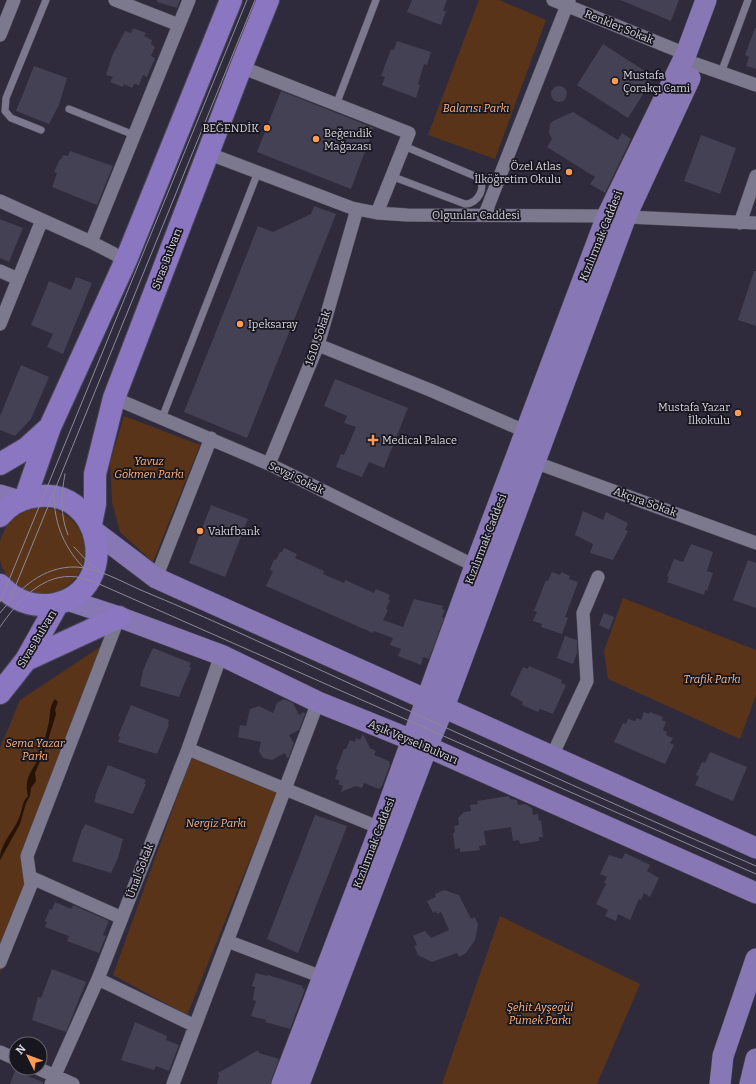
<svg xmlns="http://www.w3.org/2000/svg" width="756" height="1084" viewBox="0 0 756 1084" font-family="Bitter,serif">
  <rect width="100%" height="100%" fill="#2f2b3d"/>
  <path fill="#593418" d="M479,0h20l47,20 -51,139 -67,-24z
    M124,416l76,29 -47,117 -33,-30 -8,-30 -2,-39z
    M-1 551a43 43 0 1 1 86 0a43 43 0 1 1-86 0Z
    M623,598l133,52v45l-16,44 -132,-60 -4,-28z
    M103,645l-77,220 8,21 -34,87v-225l20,-48z
    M191,758l86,35 -90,222 -74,-40z
    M500,916l140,68 -43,100h-155z"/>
  <path fill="#271305" d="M55,699l3,3 -3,8 1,4 -10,33 -11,26 1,8 -5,7 -1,8 -4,7 -6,21 -20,36c0,-17 13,-27 19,-42 4,-8 2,-15 9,-22 -5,-20 6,-26 13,-43 3,-9 5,-19 7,-27 3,-10 0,-18 7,-27z"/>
  <path fill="#454154" d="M157,0h23l-3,8 -20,-6z
    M412,0h35l-4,11h3l-5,14 -34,-13z
    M620,0h59l-8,21z
    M133,28l13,5 -2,3 8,4 -1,4 4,3 -4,9 4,2 -8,19 -4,-2 -4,10 -5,-1 -2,4 -8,-4 -1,3 -13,-5 3,-5 -7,-2 6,-19 13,-25 6,2z
    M755,28h1v41l-10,-3 3,-9 -4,-2z
    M397,41l34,11 -4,13 -3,-1 -6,20 2,1 -4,13 -34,-13 3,-8 -4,-1 10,-27 3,1z
    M603,44l51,33 -26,41 -51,-33z
    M34,66l33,12 -8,27 -10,19 -33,-13z
    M551 94a8 8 0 1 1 16 0a8 8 0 1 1-16 0Z
    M281,91l93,37 -23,61 -94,-37z
    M573,112l45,28 4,-7 9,6 -26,54 -15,-9 5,-7 -48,-30 5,-8 -3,-6 1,-9 3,-3z
    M701,135l35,13 -16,46 -36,-13z
    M70,151l43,15 -16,39 -45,-18 5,-14 -3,-1 6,-13 1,1 2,-5 5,1z
    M314,206l22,8 -89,224 -63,-26 74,-186 15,6 38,-18z
    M0,219l23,9 -14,34 -9,-4z
    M754,271h2v55l-18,-6z
    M76,277l16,6 -29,71 -16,-7 6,-13 -22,-9 18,-44 22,9z
    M21,365l28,12 -18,42 -16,17 -15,-6v-14z
    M335,379l73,29 -24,60 -15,-6 -7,15 -26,-10 5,-13 3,1 12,-28 -12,-4 3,-7 -23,-10z
    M211,505l37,14 -23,58 -36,-14z
    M583,511l20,9 3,-8 22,11 -3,7 3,1 -15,29 -23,-7 3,-9 -18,-9z
    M691,544l22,8 -6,19 6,2 -6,18 -2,-1 -1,5 -37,-13 2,-5 -2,-1 7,-17 9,3z
    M284,548l13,6 -2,4 29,13 -1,3 21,9 1,-3 29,13 2,-4 14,6 -2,4 2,1 -4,9 2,1 -5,10 20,7 11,-28 29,7 -1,3 3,1 -3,7 2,1 -15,41 -6,-2 -2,8 -23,-9 3,-7 -11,-4 3,-7 -19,-7 -1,2 -107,-47 7,-15 -3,-1 4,-11 2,1 4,-8h2z
    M748,560l8,3v45l-23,-8z
    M552,572l8,3 1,-3 9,4 -1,3 9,3 -13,35 3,1 -6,16 -21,-7 1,-3 -9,-3 4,-9 -3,-1 12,-31 2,1z
    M604,613l10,4 -5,13 -10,-5z
    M565,636l12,4v13l-4,11 -16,-6z
    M153,648l38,15 -2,4 2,1 -12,29 -39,-11 3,-16z
    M529,666l33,14 -1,3 5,2 -13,29 -13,-5 -2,3 -16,-7 1,-3 -13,-7 13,-28 5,2z
    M284,699l9,4 6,12 5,-3 1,2 -6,16 -10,5 5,8 -5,14 -2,1 -2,-5 -13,7 -9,-2 -4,-7 2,-9 -23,-5 2,-12 6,1 4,-17 9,-3 14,7 4,-10z
    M131,705l38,15 -1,4 1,1 -12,29 -39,-12 2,-5 -2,-1z
    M644,712l5,2 1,-2 13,5 -1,3 4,2 -3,8 4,2 -1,3 7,3 -3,5 4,2 -9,19 -51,-22 9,-19 3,1 2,-5 7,2 2,-3 4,2z
    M363,734l7,14 6,3 -2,4 15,6 1,4 -8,21 -3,3 -15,-6 -2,5 -6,-2 -15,6 2,-6 -5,-2 2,-3 -5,-2 3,-9 -2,-1 8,-20h2l4,-9 5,2 1,-4 4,2z
    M710,752l37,15 -14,34 -38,-16 4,-8 -3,-2 6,-13 3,1z
    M108,765l38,15 -2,4h2l-13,30 -39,-12 2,-6h-1z
    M509,796l1,3 7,1 1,5 7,-1 7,4 1,7 5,-1 1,7 2,-1 2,17h-4v4l-19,3 -1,-4 -6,1 -2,-14 -27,4 2,14 -7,1 1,4 -20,2v-4l-5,1 -2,-16 2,-1 -1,-6 5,-1 -1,-7 6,-6 7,-1 -1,-6 8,-1 -1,-3z
    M315,815l32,11 -49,127 -31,-14z
    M85,824l38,15 -5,19 -7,15 -39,-12 10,-32h1z
    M625,853l25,12 -3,6 12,7 -9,19 -6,-4 -3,7 -2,-1 -9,21 -12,-6 -2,7 -11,-5 3,-6 -12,-6 10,-20 -2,-1 3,-6 -7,-3 9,-19 13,4z
    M444,890l15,5 12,24 4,-2 3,8 -3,15 -9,13 -7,4 -2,-4 -25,9 -14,-7 -4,-9 3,-1 -4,-9 12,-5 6,7 18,-8 -8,-18 -4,2 -1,-3 -3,2 -6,-12 9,-4 -1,-3z
    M55,902l16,7 2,-4 36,16 -6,14 3,1 -7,17 -32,-12 2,-5 -24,-9 2,-5 -2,-1 5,-12 2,1z
    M52,969l34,13 -20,50 -34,-12 6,-23 3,1z
    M256,973l11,3 1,-1 35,11 -1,2 3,1 -15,40 -25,-7 1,-2 -15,-4 5,-15 -3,-1 2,-13 -3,-1z
    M135,1022l32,14 -1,4 13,5 -10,26 -13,-5 -2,4 -33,-10z
    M258,1050l1,3 20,6 -9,25h-53l2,-8 -1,-3z
    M15,1071l28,11v2h-33z"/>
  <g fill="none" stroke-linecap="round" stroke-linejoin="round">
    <defs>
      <path id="service" d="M721,73l27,-73
        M336,105l40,-105
        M69,109l65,26
        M41,130l-30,-12 -6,-7 1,-13 40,-98
        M391,176l74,28c13,0 23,-18 12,-27l-73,-31
        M162,418l96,-246"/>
      <path id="minor" d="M115,0l64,25
        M553,0l133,54
        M0,35l14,-35
        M696,64l60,21
        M241,67l168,66 -32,80
        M207,153l145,55 25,5 30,2 200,1 149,7
        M0,201l91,41 35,18
        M485,214l84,-214
        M740,223l16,-47
        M91,242l98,-242
        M0,271l18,8
        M0,324l42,-104
        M318,345l112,45 97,42
        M114,398l155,66 206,102
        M534,462l222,81
        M269,464l49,-119 39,-136
        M156,578l55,-140
        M188,749l192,79
        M552,756l35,-75 -4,-68 15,-36
        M30,877l92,41
        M227,941l95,36
        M0,962l31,-77 -4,-29 92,-239
        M98,979l97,47
        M0,1052l16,7
        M37,1068l36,16
        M51,1084l47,-105 90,-230 33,-94
        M173,1084l145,-382"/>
      <path id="primary" d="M0,495l20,6
        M94,531l62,47 600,270
        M67,600l52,17 102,38 97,47 94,38 344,153
        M282,1084l98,-256 95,-262 132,-350 79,-162 20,-54
        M299,1084l128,-337 17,-40 182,-491 64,-138
        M720,1084l3,-28 33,-97
        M750,1084l6,-25"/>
      <path id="trunk" d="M0,464l27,-16 22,-20
        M25,499l25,-72 76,-167 105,-260
        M0,516c8,-10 20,-17 33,-19 70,-14 89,93 22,107 -22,4 -40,-3 -55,-19
        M91,524l4,-20v-30l19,-76 127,-331 27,-67
        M26,660l93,-43
        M0,693l26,-33 32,-57"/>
    </defs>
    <use href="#service" stroke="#494655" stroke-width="8"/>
    <use href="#minor" stroke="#494655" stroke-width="14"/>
    <use href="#primary" stroke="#494655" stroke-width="22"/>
    <use href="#trunk" stroke="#494655" stroke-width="24"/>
    <use href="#service" stroke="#7c788d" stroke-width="7"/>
    <use href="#minor" stroke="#7c788d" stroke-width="13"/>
    <use href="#primary" stroke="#8777b4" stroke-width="21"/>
    <use href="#trunk" stroke="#8a76c1" stroke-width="22"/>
    <path stroke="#8c8998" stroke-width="1" d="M65,474c-4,21 -5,41 3,61
      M54,495c0,29 11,55 32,75
      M74,547l16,17 9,6
      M11,597l244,-597
      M0,602l247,-602
      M0,613c19,-24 43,-47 76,-46 23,1 46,15 67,24 41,17 82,35 123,54 163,75 325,150 490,221
      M0,627c17,-25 43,-55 77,-50 10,2 20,6 29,10l650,287"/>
  </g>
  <g fill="#fd9d54" stroke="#17151d" stroke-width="1.5">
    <circle cx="615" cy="81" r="4"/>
    <circle cx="267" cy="128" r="4"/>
    <circle cx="316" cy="139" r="4"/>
    <circle cx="569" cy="172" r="4"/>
    <circle cx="240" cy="324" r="4"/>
    <circle cx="738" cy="413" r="4"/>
    <path d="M371 434h4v4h4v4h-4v4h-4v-4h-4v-4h4z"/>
    <circle cx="200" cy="531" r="4"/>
  </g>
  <g text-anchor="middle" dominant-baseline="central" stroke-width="3.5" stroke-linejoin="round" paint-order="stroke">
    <g font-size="11" fill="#d9d6e2" stroke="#17151d">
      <text transform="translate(619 27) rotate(22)">Renkler Sokak</text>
      <text x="476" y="215">Olgunlar Caddesi</text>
      <text transform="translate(601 236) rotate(-68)">Kızılırmak Caddesi</text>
      <text transform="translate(167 259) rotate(-69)">Sivas Bulvarı</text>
      <text transform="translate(318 338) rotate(-71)">1610. Sokak</text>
      <text transform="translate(296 478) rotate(26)">Sevgi Sokak</text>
      <text transform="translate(645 502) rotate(20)">Akçıra Sokak</text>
      <text transform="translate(486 539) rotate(-69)">Kızılırmak Caddesi</text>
      <text transform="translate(37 639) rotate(-59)">Sivas Bulvarı</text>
      <text transform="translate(413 742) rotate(23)">Aşık Veysel Bulvarı</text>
      <text transform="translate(374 843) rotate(-69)">Kızılırmak Caddesi</text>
      <text transform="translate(140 871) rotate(-69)">Ünal Sokak</text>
    </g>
    <g font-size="11" fill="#d9d6e2" stroke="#17151d" text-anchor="start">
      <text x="623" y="75">Mustafa<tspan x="623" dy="13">Çorakçı Cami</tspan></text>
      <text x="259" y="128" text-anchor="end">BEĞENDİK</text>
      <text x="324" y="133">Beğendik<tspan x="324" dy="13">Mağazası</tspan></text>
      <text x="561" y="166" text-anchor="end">Özel Atlas<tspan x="561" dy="13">İlköğretim Okulu</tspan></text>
      <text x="248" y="324">Ipeksaray</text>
      <text x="730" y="407" text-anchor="end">Mustafa Yazar<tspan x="730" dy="13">İlkokulu</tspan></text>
      <text x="382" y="440">Medical Palace</text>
      <text x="208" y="531">Vakıfbank</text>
    </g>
    <g font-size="11" font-style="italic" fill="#fdb583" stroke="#17151d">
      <text x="476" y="108">Balarısı Parkı</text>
      <text x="149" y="461">Yavuz<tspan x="149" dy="13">Gökmen Parkı</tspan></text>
      <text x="712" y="679">Trafik Parkı</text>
      <text x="35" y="743">Sema Yazar<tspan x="35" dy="13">Parkı</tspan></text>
      <text x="216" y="823">Nergiz Parkı</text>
      <text x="540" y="1007">Şehit Ayşegül<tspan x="540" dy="13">Pümek Parkı</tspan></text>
    </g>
  </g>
  <g transform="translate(28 1056) rotate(312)"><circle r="19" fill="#17151d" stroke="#65626c"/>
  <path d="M0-3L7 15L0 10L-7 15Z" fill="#fd9d54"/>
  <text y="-6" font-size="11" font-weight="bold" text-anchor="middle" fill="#d9d6e2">N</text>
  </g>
</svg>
